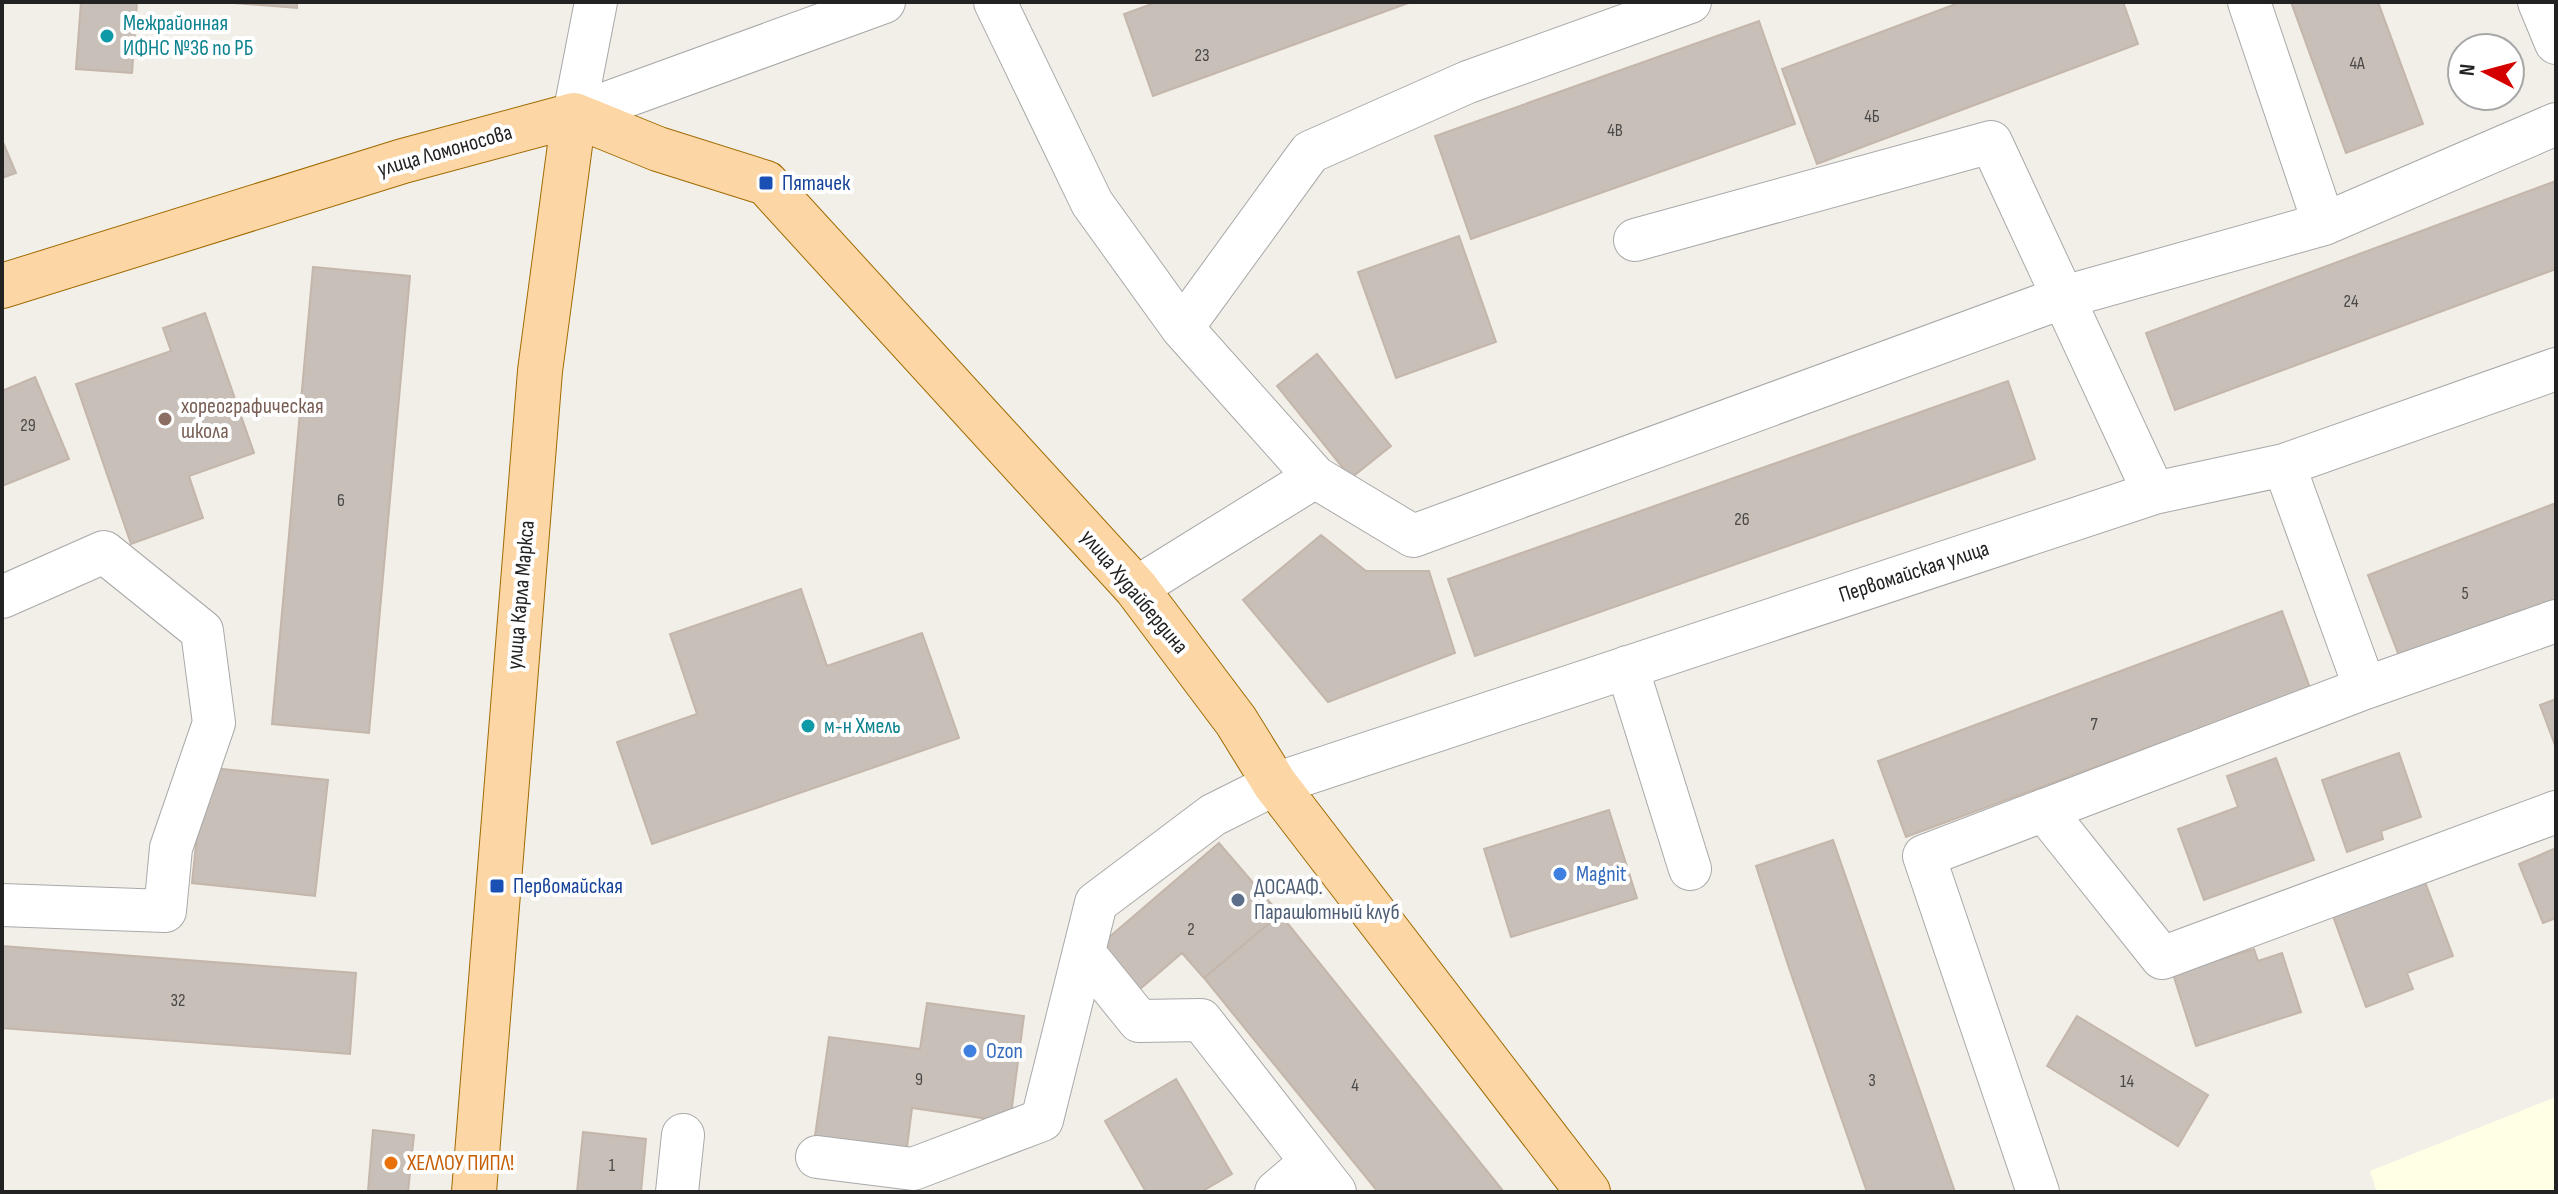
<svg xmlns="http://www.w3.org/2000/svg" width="2558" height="1194" viewBox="0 0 2558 1194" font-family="'Sofia Sans Condensed',sans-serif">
  <rect width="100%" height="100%" fill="#f2efe9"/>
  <path fill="#ffffe5" d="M2556,1097v95h-179l-7,-21z"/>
  <path fill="#c7bfb8" stroke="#c4b6ab" stroke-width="2" d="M81,2h56l-5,71 -56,-4z
    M221,2h76v6z
    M1157,2h254l-258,94 -29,-82z
    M1961,2h162l15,42 -321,120 -35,-95z
    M2291,2h87l45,122 -77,29z
    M1759,21l36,103 -324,115 -36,-103z
    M2,140l14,33 -14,5z
    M2556,181v88l-381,141 -29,-77z
    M1459,236l37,106 -100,36 -38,-106z
    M313,267l97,9 -41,457 -97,-9z
    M205,313l49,140 -65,23 14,42 -72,26 -55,-160 95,-33 -8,-23z
    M1317,354l74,92 -40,32 -74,-92z
    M35,377l34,82 -67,27v-95z
    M2008,381l27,78 -560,197 -27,-77z
    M2556,503v108l-152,58 -36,-94z
    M1321,535l45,36h63l26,82 -127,49 -85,-102z
    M801,589l26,77 95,-33 37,105 -307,106 -35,-102 80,-28 -27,-80z
    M2282,611l28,77 -404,149 -28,-76z
    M2556,699v49l-16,-43z
    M2399,753l22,64 -40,14 2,8 -36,13 -25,-72z
    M2276,758l38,102 -110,40 -26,-71 60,-22 -11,-31z
    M204,767l124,13 -13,116 -123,-13z
    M1609,810l28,88 -126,39 -27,-88z
    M1833,840l122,352h-88l-78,-224 -33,-102z
    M1219,843l61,71 -76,64 -22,-25 -42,36 -39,-45z
    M2556,848v70l-13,5 -24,-59z
    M2425,882l28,74 -46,17 6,16 -47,18 -33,-91z
    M1280,914l224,278h-126l-174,-214z
    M2,946l354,27 -6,81 -348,-26z
    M2254,949l4,12 24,-8 19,59 -105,34 -23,-72z
    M927,1003l97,13 -14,106 -98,-14 -6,47 -92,-12 15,-106 91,12z
    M2077,1016l131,79 -30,51 -131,-80z
    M1176,1079l56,95 -31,18h-55l-41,-71z
    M373,1130l41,5 -6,57 -40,-1z
    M583,1132l63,7 -5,53h-64z"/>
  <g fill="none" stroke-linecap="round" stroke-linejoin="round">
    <defs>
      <path id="minor" d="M995,2l97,201 90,125
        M2249,2l75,222
        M2539,2l17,41
        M574,115l310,-113
        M574,115l22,-113
        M1635,240l356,-98 163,351
        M2284,465l81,223
        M1315,477l-133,-149 128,-176 158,-70 222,-80
        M1136,588l179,-111 98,59 651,-239 260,-73 232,-100
        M2,597l102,-45 98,79 12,92 -43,125 -6,63 -163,-6
        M1627,667l63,202
        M2044,810l118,148 394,-146
        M1084,953l55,68 62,-1 134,172
        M817,1157l96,12 129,-49 54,-217 117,-88 62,-31 879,-291 130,-28 272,-96
        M677,1192l6,-57
        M1276,1192l35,-30
        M2038,1192l-114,-336 441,-168 191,-67"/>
      <path id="major" d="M574,115l84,34 108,34 370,405 100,133 39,63 313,408
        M2,286l401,-125 171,-46
        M474,1192l66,-821 34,-256"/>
    </defs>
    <use href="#minor" stroke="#a9a9a9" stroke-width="44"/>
    <use href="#major" stroke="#a06b00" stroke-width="46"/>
    <use href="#minor" stroke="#fff" stroke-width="42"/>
    <use href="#major" stroke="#fcd6a4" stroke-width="44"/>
  </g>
  <g fill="#0f9aa8" stroke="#fff" stroke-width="3">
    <circle cx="107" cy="36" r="8"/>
    <circle cx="808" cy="726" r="8"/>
  </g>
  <g fill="#1a4fb4" stroke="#fff" stroke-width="3">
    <rect x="758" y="175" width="16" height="16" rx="4"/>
    <rect x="489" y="878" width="16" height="16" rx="4"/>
  </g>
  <circle fill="#8d6e63" stroke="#fff" stroke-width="3" cx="165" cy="419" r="8"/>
  <g fill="#3f7fe0" stroke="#fff" stroke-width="3">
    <circle cx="1560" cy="874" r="8"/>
    <circle cx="970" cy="1051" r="8"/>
  </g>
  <circle fill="#5c6f8a" stroke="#fff" stroke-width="3" cx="1238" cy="900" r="8"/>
  <circle fill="#e8710a" stroke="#fff" stroke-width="3" cx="391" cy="1163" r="8"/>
  <g text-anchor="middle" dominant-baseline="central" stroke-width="8" stroke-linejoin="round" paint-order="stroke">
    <g font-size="18" fill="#4b4948">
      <text x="1202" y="55">23</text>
      <text x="2357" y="63">4А</text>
      <text x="1872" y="116">4Б</text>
      <text x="1615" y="130">4В</text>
      <text x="2351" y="301">24</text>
      <text x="28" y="425">29</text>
      <text x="341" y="500">6</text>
      <text x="1742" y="519">26</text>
      <text x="2465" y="593">5</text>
      <text x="2094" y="724">7</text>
      <text x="1191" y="929">2</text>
      <text x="178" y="1000">32</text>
      <text x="919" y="1079">9</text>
      <text x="1872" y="1080">3</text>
      <text x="2127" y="1081">14</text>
      <text x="1355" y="1085">4</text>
      <text x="612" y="1165">1</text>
    </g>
    <g font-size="22" fill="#0d838f" stroke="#fff" text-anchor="start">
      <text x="123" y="23">Межрайонная<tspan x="123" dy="25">ИФНС №36 по РБ</tspan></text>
      <text x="824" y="726">м-н Хмель</text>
    </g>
    <g font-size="22" fill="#222" stroke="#fff">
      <text transform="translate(445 151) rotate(-16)">улица Ломоносова</text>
      <text transform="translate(1914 572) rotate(-18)">Первомайская улица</text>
      <text transform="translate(1134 592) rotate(50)">улица Худайбердина</text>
      <text transform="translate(521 595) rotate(-85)">улица Карла Маркса</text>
    </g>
    <g font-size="22" fill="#164399" stroke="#fff" text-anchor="start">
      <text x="782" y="183">Пятачек</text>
      <text x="513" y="886">Первомайская</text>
    </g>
    <g font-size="22" fill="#785e54" stroke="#fff" text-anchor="start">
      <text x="181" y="406">хореографическая<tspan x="181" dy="25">школа</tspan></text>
    </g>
    <g font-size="22" fill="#366cbe" stroke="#fff" text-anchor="start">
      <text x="1576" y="874">Magnit</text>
      <text x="986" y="1051">Ozon</text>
    </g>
    <g font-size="22" fill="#4e5e75" stroke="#fff" text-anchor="start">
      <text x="1254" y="887">ДОСААФ.<tspan x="1254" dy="25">Парашютный клуб</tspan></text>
    </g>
    <g font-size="22" fill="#c56008" stroke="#fff" text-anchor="start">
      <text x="407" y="1163">ХЕЛЛОУ ПИПЛ!</text>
    </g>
  </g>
  <rect width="2558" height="1194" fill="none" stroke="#222222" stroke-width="8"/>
  <g transform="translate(2486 72) rotate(276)"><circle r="38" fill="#ffffff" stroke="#a7a7a7" stroke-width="2"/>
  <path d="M0-6L14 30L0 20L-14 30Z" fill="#d40000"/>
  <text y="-12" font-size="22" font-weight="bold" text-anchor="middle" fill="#222222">N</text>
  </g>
</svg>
